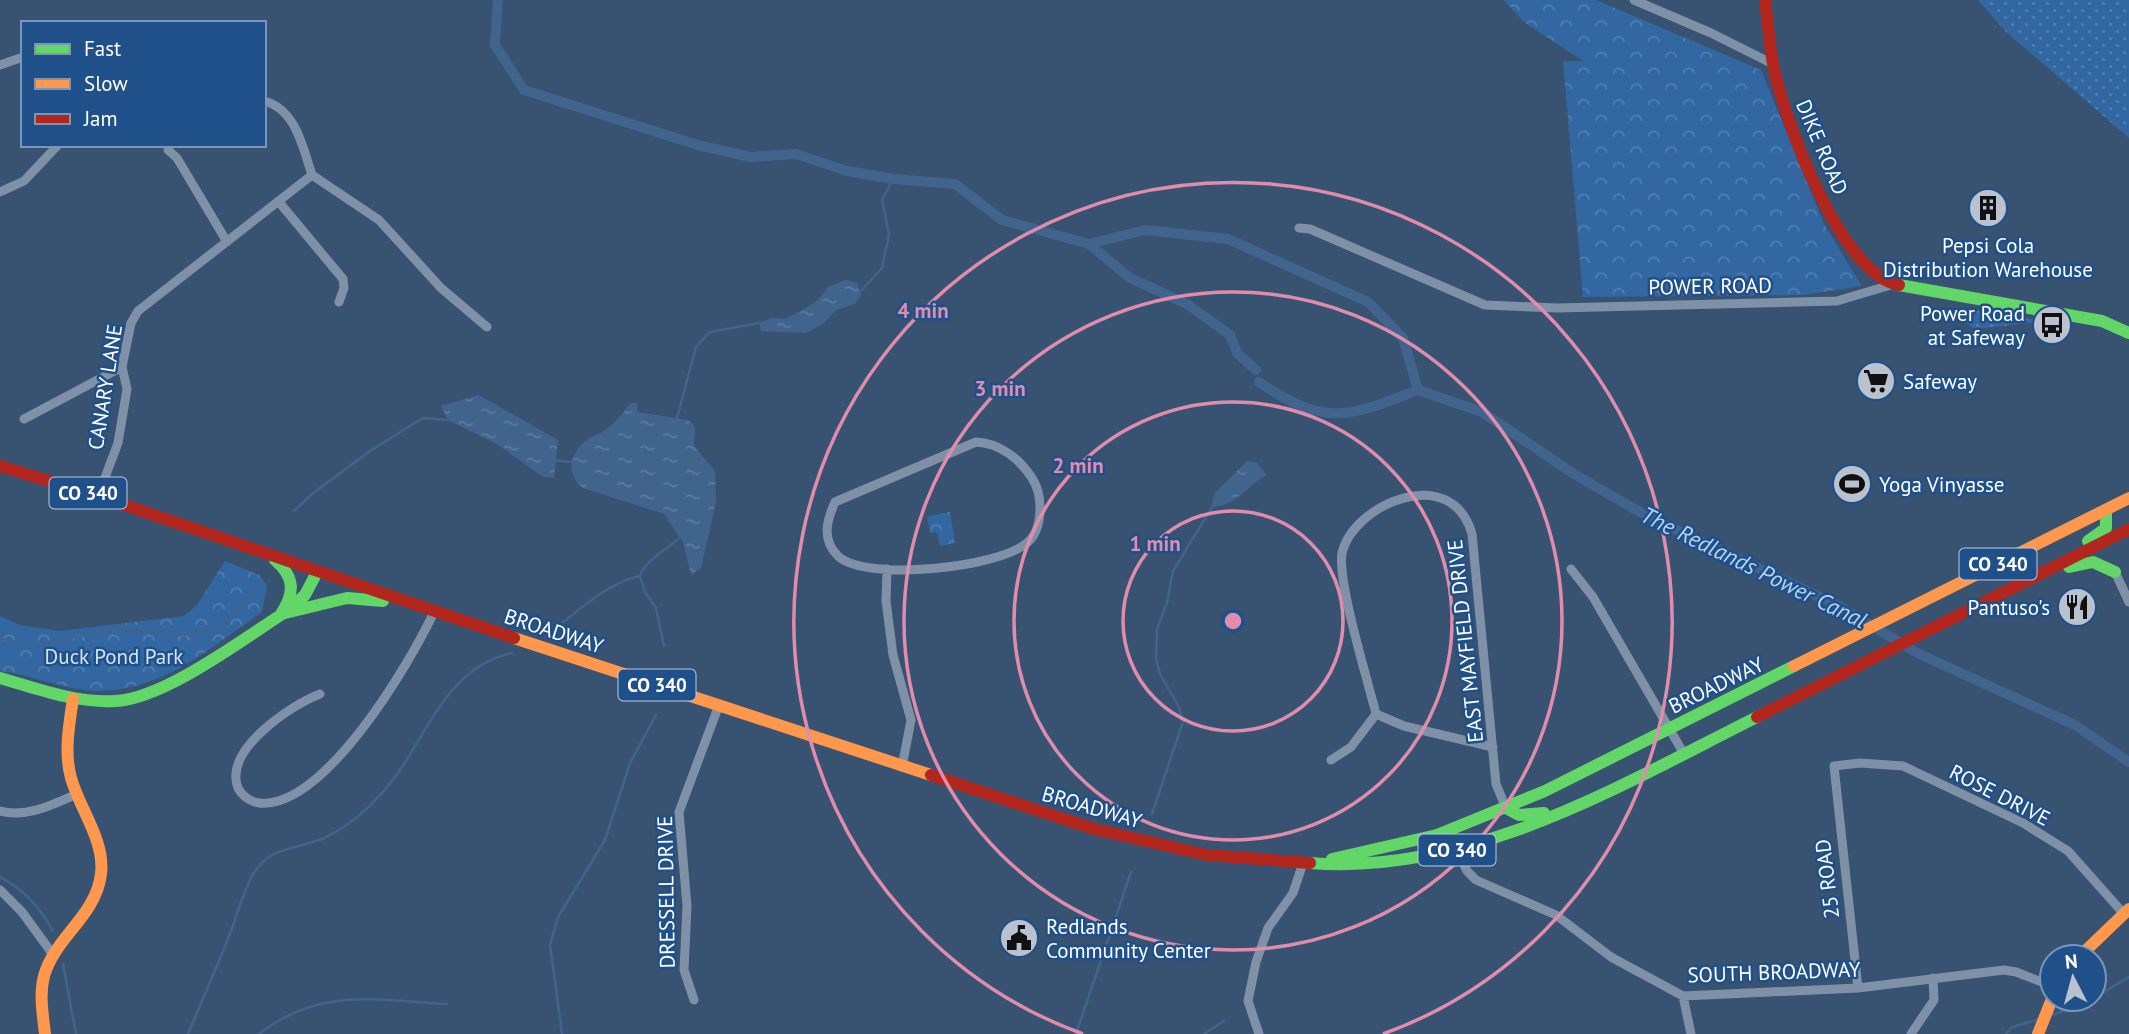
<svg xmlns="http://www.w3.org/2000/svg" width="2129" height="1034" viewBox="0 0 2129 1034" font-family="'PT Sans',sans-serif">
  <defs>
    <pattern id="grass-dots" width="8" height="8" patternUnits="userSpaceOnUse" patternTransform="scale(1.75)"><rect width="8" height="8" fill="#3367a1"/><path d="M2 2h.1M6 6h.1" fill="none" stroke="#527eaf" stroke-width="1.8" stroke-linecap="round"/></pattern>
    <pattern id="park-crowns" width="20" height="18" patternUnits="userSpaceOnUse" patternTransform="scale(1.75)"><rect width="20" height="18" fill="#3367a1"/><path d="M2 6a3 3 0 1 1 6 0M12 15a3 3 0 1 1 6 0" fill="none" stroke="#527eaf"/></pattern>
    <pattern id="water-ripples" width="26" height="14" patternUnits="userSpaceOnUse" patternTransform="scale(1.75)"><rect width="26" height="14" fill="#41648d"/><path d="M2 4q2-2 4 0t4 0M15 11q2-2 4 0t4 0" fill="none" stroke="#5e7b9e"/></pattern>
  </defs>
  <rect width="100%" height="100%" fill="#385272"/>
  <path fill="url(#grass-dots)" d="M1978,0h151v138l-124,-107z
    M1964,309l74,11v2l-63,7 -8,-5z"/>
  <path fill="url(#park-crowns)" d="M1504,0h92l165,70 63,154 38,62 -59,9 -220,2 -20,-236h20l-59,-39z
    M950,512l5,31 -15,3 -3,-14 -7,1 -3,-17z
    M225,561l34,14 8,11 -5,26c-53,37 -108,86 -178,78 -28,-4 -55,-15 -84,-19v-55l19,9 40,6 125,-15 13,-11z"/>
  <path fill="url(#water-ripples)" d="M846,280l11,3 4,12 -6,9 -19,6 -13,14 -17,9 -45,-2 -2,-8 13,-5 12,1 19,-9 15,-10 10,-13z
    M479,395l79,45 -4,38 -11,-1 -46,-33 -49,-24 -7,-14z
    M631,403h7l-1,9 51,8 7,7 -1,19 21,25 1,31 -15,66 -10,7 -8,-33 -19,-28 -81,-26c-16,-13 -15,-31 1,-46 7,-7 18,-8 24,-14 9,-7 16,-17 23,-25z
    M1247,461l9,1 11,13c-21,11 -30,31 -55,32l2,-13z"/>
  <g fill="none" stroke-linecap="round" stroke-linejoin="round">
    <path stroke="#41648d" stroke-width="2.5" d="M861,291l21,-23 7,-34 -7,-34 11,-21
      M677,418l19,-71 14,-15 49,-9
      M554,460l17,2
      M294,511l18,-17 58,-43 53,-33 25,2
      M554,629c27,-20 53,-46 86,-53
      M0,638c41,14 80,-6 121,-8 29,-1 57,11 85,1 29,-10 37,-26 51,-51
      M664,646l-8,-38 -11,-16 -5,-16c6,-18 27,-25 40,-39
      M1152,814l31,-92 -4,-15 -19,-33 -4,-15 1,-30 10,-26 6,-32 39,-64
      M0,877c24,12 40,30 53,54
      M63,964l13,70
      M2094,998l35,-21
      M2050,1016l43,-17
      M188,1034c14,-33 28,-65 41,-98 8,-19 13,-42 23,-60 19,-32 42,-25 72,-38 20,-9 41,-26 55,-42 46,-47 61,-128 133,-143
      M259,1034c60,-47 117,-34 188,-30
      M562,1034l-12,-89 8,-28 47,-77 25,-77 26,-48
      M1076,1034l55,-162
      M1204,1034l20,-13
      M2006,1034l6,-7 28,-8"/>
    <path stroke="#41648d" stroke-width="10" d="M498,0l-3,45 29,45 177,56 50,11 45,-3 51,17 46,8 62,5 47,36 87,24 56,-14 83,9 140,63 35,36 15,52
      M1089,244l41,34 57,26 43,31 7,18 19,17
      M1259,382c66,45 87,36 159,8l64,22 92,62 73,42 188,88 84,50 156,71 54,37"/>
    <path stroke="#7f91a6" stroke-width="9" d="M1634,0l77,33 62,31
      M0,65l23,-8
      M264,101c32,8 39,47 48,74
      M168,150l9,8 50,84
      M312,175l67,45 62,68 46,39
      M0,192l24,-11 34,-36
      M279,202l64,77 1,9 -5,14
      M1299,228l11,1 175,76 72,3 280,-7 57,-17
      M24,419l98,-52
      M976,442c23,1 43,16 56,36 6,9 8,20 8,30 0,13 -2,25 -12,34 -28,26 -163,40 -190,14 -17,-17 -11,-36 -3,-54z
      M98,496l20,-53 9,-54 -5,-22 9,-44 7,-12 174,-136
      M887,569l-1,32 7,54 18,65 -9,47
      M1571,569l22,28 91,157
      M2115,572l14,30
      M320,694c-29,11 -97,56 -82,94 4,8 13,14 21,15 65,7 151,-140 175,-191
      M1376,714c-8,-33 -39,-133 -34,-161 11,-49 110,-91 130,-19l24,250 10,24
      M1376,714l28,12 89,21
      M1331,760l20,-13 25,-33
      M0,811c27,7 52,-6 77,-17
      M1457,850l10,21 9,9 80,35 55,42 72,39 175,-8 146,-18 12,2 36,14
      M0,890l22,22 32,44
      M1858,988l-24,-222 26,-3 43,3 120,57 45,28 56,63
      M1683,996l8,38
      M694,1000l-10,-30 3,-64 -8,-94 40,-107
      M1259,1034l-11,-33 8,-39 12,-34 25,-35 10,-30
      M1911,1034l23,-34 -1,-22"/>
    <path stroke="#63d668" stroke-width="12" d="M1899,285l203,36 27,12
      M2088,541l18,-13v-18
      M275,560c20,17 20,33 6,54
      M2069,567l24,-5 22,10
      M281,614l66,-16 36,3
      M0,678c38,11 75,25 115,23 50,-2 132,-65 175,-92l15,-14 12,-23
      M1506,808l13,7 25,-2
      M1332,859l105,-24 108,-44 249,-125
      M1310,863c160,13 309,-77 447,-146"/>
    <path stroke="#ff974d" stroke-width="12" d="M514,638l417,137
      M1794,666l335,-168
      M2079,957l50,-48
      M45,1034c-2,-19 -6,-39 -1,-58 11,-39 52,-60 57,-102 4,-34 -21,-64 -30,-96 -7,-25 -2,-53 2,-79
      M2038,1034l14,-35"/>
    <path stroke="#b3261e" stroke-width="12" d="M1765,0c3,21 4,43 8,64 10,53 67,210 126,221
      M0,466l98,30 416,142
      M1757,717l372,-188
      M931,775l163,54 113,26 103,8"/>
  </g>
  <g fill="none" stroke="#e08cad" stroke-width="3.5">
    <circle cx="1233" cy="621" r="110"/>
    <circle cx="1233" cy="621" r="219"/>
    <circle cx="1233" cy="621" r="329"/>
    <path d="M1083 1034A439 439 0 1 1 1383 1034"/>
  </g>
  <defs>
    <symbol id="building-disc" viewBox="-11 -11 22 22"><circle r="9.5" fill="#b9c2ce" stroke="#1f508a"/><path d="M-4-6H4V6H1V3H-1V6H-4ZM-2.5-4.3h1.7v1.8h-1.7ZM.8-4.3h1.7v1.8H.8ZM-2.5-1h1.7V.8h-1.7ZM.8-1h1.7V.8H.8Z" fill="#111"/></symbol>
    <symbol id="bus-disc" viewBox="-11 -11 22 22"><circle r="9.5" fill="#b9c2ce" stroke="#1f508a"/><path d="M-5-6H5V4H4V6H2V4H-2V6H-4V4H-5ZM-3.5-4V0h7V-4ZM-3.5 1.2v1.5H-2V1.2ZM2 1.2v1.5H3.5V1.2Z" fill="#111"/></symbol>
    <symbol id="supermarket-disc" viewBox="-11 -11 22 22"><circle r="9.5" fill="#b9c2ce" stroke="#1f508a"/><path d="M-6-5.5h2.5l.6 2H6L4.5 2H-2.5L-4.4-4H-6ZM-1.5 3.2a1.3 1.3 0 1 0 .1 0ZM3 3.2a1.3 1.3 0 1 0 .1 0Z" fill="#111"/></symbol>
    <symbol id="stadium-disc" viewBox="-11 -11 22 22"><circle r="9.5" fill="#b9c2ce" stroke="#1f508a"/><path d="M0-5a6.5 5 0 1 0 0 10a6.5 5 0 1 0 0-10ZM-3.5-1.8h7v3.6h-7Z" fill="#111"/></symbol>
    <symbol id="restaurant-disc" viewBox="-11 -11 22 22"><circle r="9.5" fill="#b9c2ce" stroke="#1f508a"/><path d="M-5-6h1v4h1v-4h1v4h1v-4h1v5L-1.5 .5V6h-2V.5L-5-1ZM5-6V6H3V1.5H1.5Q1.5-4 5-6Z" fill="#111"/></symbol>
    <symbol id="civic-disc" viewBox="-11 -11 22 22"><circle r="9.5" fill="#b9c2ce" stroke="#1f508a"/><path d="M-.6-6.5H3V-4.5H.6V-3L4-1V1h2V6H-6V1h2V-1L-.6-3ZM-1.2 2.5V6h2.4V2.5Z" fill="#111"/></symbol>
  </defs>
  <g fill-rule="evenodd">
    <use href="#building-disc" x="1966" y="186" width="44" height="44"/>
    <use href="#bus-disc" x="2030" y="303" width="44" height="44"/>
    <use href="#supermarket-disc" x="1854" y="359" width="44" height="44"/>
    <use href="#stadium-disc" x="1830" y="462" width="44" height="44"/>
    <use href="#restaurant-disc" x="2055" y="585" width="44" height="44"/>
    <use href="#civic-disc" x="997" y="916" width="44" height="44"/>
  </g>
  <g text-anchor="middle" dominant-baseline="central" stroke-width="5" stroke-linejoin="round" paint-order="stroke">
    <g fill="#1f508a" stroke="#bccadc" stroke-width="2">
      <rect x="49.5" y="477.5" width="77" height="31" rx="5"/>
      <rect x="1959.5" y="548.5" width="77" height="31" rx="5"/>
      <rect x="618.5" y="669.5" width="77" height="31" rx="5"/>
      <rect x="1418.5" y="834.5" width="77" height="31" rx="5"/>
    </g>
    <g font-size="19" font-weight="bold" fill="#fff">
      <text x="88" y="493">CO 340</text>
      <text x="1998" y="564">CO 340</text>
      <text x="657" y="685">CO 340</text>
      <text x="1457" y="850">CO 340</text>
    </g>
    <g font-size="21" fill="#fff" stroke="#1f508a">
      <text transform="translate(1822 147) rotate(67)">DIKE ROAD</text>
      <text transform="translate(1710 286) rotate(-1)">POWER ROAD</text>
      <text transform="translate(105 387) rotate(-81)">CANARY LANE</text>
      <text transform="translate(554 631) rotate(18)">BROADWAY</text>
      <text transform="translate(1465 641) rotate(-96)">EAST MAYFIELD DRIVE</text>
      <text transform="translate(1716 685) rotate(-26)">BROADWAY</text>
      <text transform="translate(2000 795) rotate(27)">ROSE DRIVE</text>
      <text transform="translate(1092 807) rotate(16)">BROADWAY</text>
      <text transform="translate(1827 879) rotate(-97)">25 ROAD</text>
      <text transform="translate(666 892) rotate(-91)">DRESSELL DRIVE</text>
      <text transform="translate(1774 972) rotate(-2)">SOUTH BROADWAY</text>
    </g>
    <g font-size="21" fill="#fff" stroke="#1f508a" text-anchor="start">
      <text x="1988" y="245" text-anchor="middle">Pepsi Cola<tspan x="1988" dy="24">Distribution Warehouse</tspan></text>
      <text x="2025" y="313" text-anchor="end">Power Road<tspan x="2025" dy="24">at Safeway</tspan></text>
      <text x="1903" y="381">Safeway</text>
      <text x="1879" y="484">Yoga Vinyasse</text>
      <text x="2050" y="607" text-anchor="end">Pantuso's</text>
      <text x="1046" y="926">Redlands<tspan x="1046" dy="24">Community Center</tspan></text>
    </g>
    <g font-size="21" fill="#d0e3f8" stroke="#1f508a">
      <text x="114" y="656">Duck Pond Park</text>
    </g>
    <g font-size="23" font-style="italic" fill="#b6d3f3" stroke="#1f508a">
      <text transform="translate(1754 567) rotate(26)">The Redlands Power Canal</text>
    </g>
  </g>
  <circle cx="1233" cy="621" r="10" fill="#e08cad" stroke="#1f508a" stroke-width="3.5"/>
  <g font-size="21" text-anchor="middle" font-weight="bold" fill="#e08cad" stroke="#1f508a" stroke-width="5" stroke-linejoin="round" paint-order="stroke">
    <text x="923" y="318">4 min</text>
    <text x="1000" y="396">3 min</text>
    <text x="1078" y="473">2 min</text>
    <text x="1155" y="551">1 min</text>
  </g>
  <rect x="21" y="21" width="245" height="126" fill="#1f508a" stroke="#7996b9" stroke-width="2"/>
  <rect x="35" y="44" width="35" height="10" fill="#63d668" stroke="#7996b9" stroke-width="2"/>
  <text x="84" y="56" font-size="21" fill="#ffffff">Fast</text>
  <rect x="35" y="79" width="35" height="10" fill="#ff974d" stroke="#7996b9" stroke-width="2"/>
  <text x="84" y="91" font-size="21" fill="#ffffff">Slow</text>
  <rect x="35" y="114" width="35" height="10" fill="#b3261e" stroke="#7996b9" stroke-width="2"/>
  <text x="84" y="126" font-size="21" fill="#ffffff">Jam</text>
  <g transform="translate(2073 978) rotate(354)"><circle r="33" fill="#1f508a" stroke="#7996b9" stroke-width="2"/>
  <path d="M0-5L12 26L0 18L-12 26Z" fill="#b9c2ce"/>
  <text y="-10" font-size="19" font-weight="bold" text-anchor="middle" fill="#ffffff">N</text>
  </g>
</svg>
